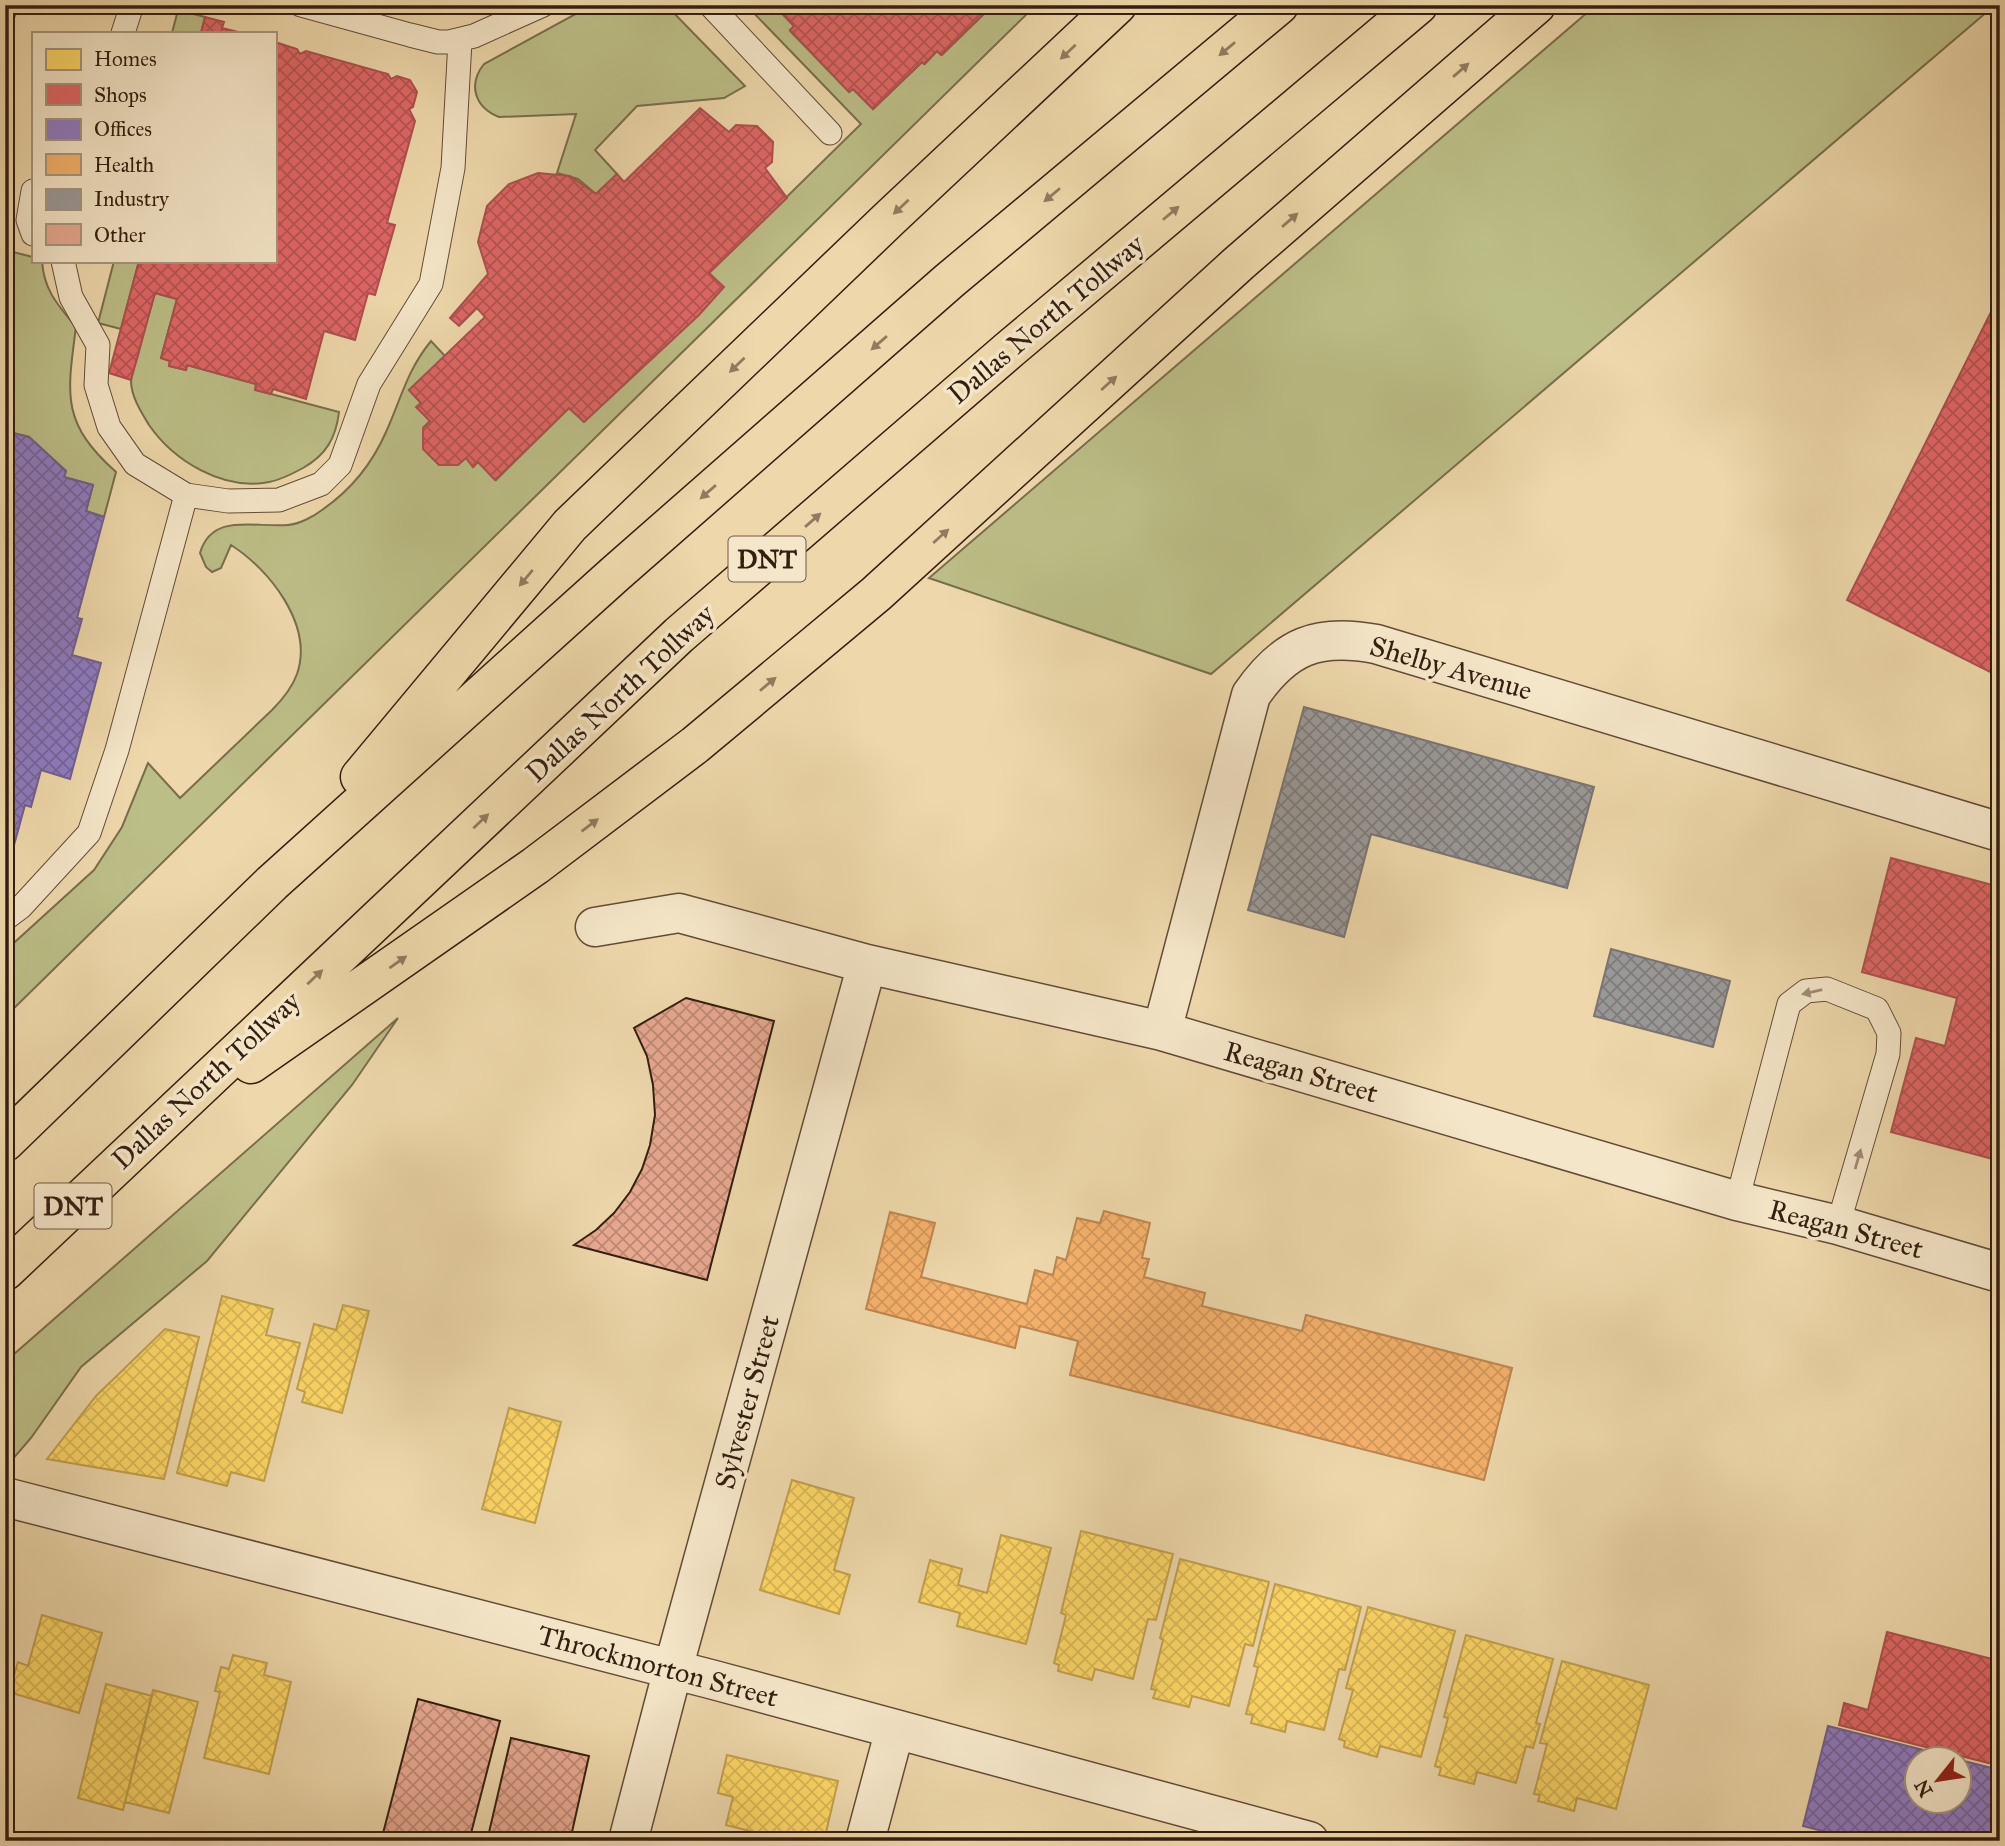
<svg xmlns="http://www.w3.org/2000/svg" width="2005" height="1846" viewBox="0 0 2005 1846" font-family="'IM FELL Great Primer',serif">
  <defs>
    <pattern id="homes-cross-hatch" width="8" height="8" patternUnits="userSpaceOnUse" patternTransform="scale(1.75)"><rect width="8" height="8" fill="#ffd966"/><path d="M0 0l8 8M0 8l8-8" fill="none" stroke="#dbba57"/></pattern>
    <pattern id="shops-cross-hatch" width="8" height="8" patternUnits="userSpaceOnUse" patternTransform="scale(1.75)"><rect width="8" height="8" fill="#e06666"/><path d="M0 0l8 8M0 8l8-8" fill="none" stroke="#b65353"/></pattern>
    <pattern id="offices-cross-hatch" width="8" height="8" patternUnits="userSpaceOnUse" patternTransform="scale(1.75)"><rect width="8" height="8" fill="#8e7cc3"/><path d="M0 0l8 8M0 8l8-8" fill="none" stroke="#75659d"/></pattern>
    <pattern id="health-cross-hatch" width="8" height="8" patternUnits="userSpaceOnUse" patternTransform="scale(1.75)"><rect width="8" height="8" fill="#f6b26b"/><path d="M0 0l8 8M0 8l8-8" fill="none" stroke="#d4995c"/></pattern>
    <pattern id="industry-cross-hatch" width="8" height="8" patternUnits="userSpaceOnUse" patternTransform="scale(1.75)"><rect width="8" height="8" fill="#999"/><path d="M0 0l8 8M0 8l8-8" fill="none" stroke="#7e7c7b"/></pattern>
    <pattern id="building-cross-hatch" width="8" height="8" patternUnits="userSpaceOnUse" patternTransform="scale(1.75)"><rect width="8" height="8" fill="#e8a991"/><path d="M0 0l8 8M0 8l8-8" fill="none" stroke="#bd8975"/></pattern>
  </defs>
  <rect width="100%" height="100%" fill="#eed8ab"/>
  <filter id="stains"><feTurbulence type="fractalNoise" baseFrequency=".00286" numOctaves="4"/><feColorMatrix values="0 0 0 0 .2 0 0 0 0 .09 0 0 0 0 .02 0 0 0 .5 -.17"/></filter>
  <radialGradient id="worn" r=".72"><stop offset=".6" stop-color="#630" stop-opacity="0"/><stop offset="1" stop-color="#630" stop-opacity=".3"/></radialGradient>
  <path fill="#bcbe87" stroke="#786e4c" stroke-width="2" d="M592,5h74l79,81 -21,12 -87,8 -42,44 22,24 -21,20 -18,-15 -21,-6 19,-59 -77,3c-25,-10 -31,-33 -15,-53z
    M746,5h28l20,21 -4,5 59,61 4,-3 20,20 49,-47 3,2 12,-13 5,4 51,-50h43l-1031,1012v-66l89,-81 28,-43 26,-64 32,35 92,-88c10,-10 20,-22 25,-36 17,-49 -28,-105 -66,-129l-10,23 -9,4 -6,-5 -6,-14c12,-41 55,-25 88,-28 11,-1 25,-8 34,-15 29,-20 50,-46 64,-78 16,-35 20,-60 45,-91l14,15 -36,34 12,13 -4,4 13,14 -7,7v20l16,17 27,-7 7,9 5,-5 18,18 73,-72 15,14 114,-107 25,-28 -14,-14 152,-149z
    M1596,5h399l-784,669 -282,-96z
    M178,10l27,7 -4,16h-29z
    M5,250l28,7v4h9c2,30 16,44 34,66 -9,68 -15,96 40,145l-12,45 -18,-6 7,-26 -29,-8 2,-6 -37,-34 -24,-6z
    M114,261h25l-18,68 -23,-6z
    M155,293l22,6 -16,59 9,3 -1,5 17,4 1,-5 69,19v6l83,22c-3,26 -13,43 -36,56 -11,6 -22,12 -34,14 -46,9 -95,-21 -120,-57 -8,-13 -18,-29 -18,-44 0,-8 5,-18 7,-26 5,-21 11,-42 17,-62z
    M398,1018l-46,67 -145,176 -126,106 -50,71 -26,30v-106z"/>
  <path fill="url(#homes-cross-hatch)" stroke="#c2a14c" stroke-width="2" d="M222,1296l51,13 -7,26 34,8 -36,138 -33,-9 -4,14 -50,-13z
    M343,1305l26,6 -27,102 -40,-11 3,-10 -8,-3 17,-65 22,6z
    M165,1329l34,8 -35,142 -117,-20 49,-63z
    M509,1408l52,14 -26,101 -53,-14z
    M792,1480l62,18 -20,72 16,5 -11,39 -79,-24z
    M1081,1531l92,23 -17,66 -8,-1 -15,60 -38,-10 -3,11 -34,-9 1,-6 -5,-2 12,-48 -5,-2z
    M1001,1535l50,13 -25,96 -69,-18 3,-13 -41,-11 11,-42 32,9 -4,16 29,8z
    M1180,1559l89,23 -16,64 -8,-2 -16,62 -37,-10 -3,11 -36,-9 3,-8 -5,-1 12,-49 -3,-2z
    M1275,1584l86,23 -16,63 -6,-1 -15,61 -37,-9 -2,11 -34,-9 2,-8 -7,-1 12,-47 -4,-1z
    M1368,1607l87,24 -34,126 -41,-11 -3,11 -33,-10 1,-6 -6,-2 14,-49 -7,-2z
    M42,1615l60,18 -23,80 -70,-21 9,-30 10,4z
    M1466,1635l87,24 -17,64 4,1 -7,24 -7,-2 -10,37 -39,-11 -3,12 -35,-9 2,-7 -6,-2 13,-48 -4,-1z
    M233,1655l34,8 -3,12 27,7 -22,92 -65,-16 16,-66 -5,-1 6,-24 8,2z
    M1562,1661l87,24 -33,124 -39,-11 -3,13 -36,-10 2,-6 -6,-1 13,-50 -7,-1z
    M106,1684l46,12 -29,114 -45,-12z
    M153,1690l45,12 -29,111 -44,-11z
    M727,1755l111,26 -14,60h-35l-63,-16 7,-28 -15,-4z"/>
  <path fill="url(#shops-cross-hatch)" stroke="#ac504c" stroke-width="2" d="M5,5h15l-7,15 -7,-3 -1,3z
    M774,5h219l-52,50 -4,-4 -13,13 -2,-2 -49,47 -20,-20 -4,3 -59,-62 4,-4z
    M205,17l19,5 -2,6 20,5h-41z
    M275,42l22,7 3,5 6,-3 82,23 3,5 6,-3 13,4 7,12 -4,15 -4,2 6,12 -28,102 8,2 -20,70 -7,-2 -13,47 -31,-9 -18,68 -33,-10 -2,5 -16,-4 1,-6 -69,-19 -1,5 -17,-4 1,-5 -9,-3 16,-59 -22,-6 -24,87 -22,-7 30,-112h136z
    M700,108l29,24 7,-7 21,1 16,16 -1,20 -7,6 22,30 -78,75 15,14 -25,28 -115,107 -15,-14 -74,72 -17,-18 -5,5 -7,-9 -8,7h-19l-16,-16v-21l7,-7 -14,-14 5,-4 -12,-13 76,-73 -8,-9 -18,18 -9,-8 38,-44 -10,-32 9,-36 22,-22 29,-11 32,3 26,18 21,-20 7,8z
    M2000,294v383l-153,-77z
    M1891,858l109,29v274l-109,-29 25,-94 29,8 12,-48 -95,-26z
    M1887,1632l113,29v105l-161,-41 5,-22 24,7z"/>
  <path fill="url(#offices-cross-hatch)" stroke="#73608d" stroke-width="2" d="M5,431l24,6 37,34 -2,6 29,8 -7,26 18,6 -27,101 5,1 -10,36 29,8 -31,116 -29,-9 -10,37 -6,-2 -20,73z
    M1828,1726l127,32h-37v42h42v-40l40,10v71h-151l1,-3 -47,-12z"/>
  <path fill="url(#health-cross-hatch)" stroke="#bc8650" stroke-width="2" d="M1104,1211l46,12 -8,35 7,1 -5,18 61,16 -3,13 100,25 4,-16 206,53 -28,112 -414,-105 8,-34 -58,-15 -5,22 -149,-39 24,-97 45,11 -14,54 106,27 8,-34 18,5 4,-18 9,3 11,-42 23,5z"/>
  <path fill="url(#industry-cross-hatch)" stroke="#7b7470" stroke-width="2" d="M1304,707l290,80 -27,101 -196,-54 -27,103 -96,-27z
    M1611,949l119,32 -17,66 -119,-31z"/>
  <path fill="url(#building-cross-hatch)" stroke="#341e10" stroke-width="2" d="M686,998l88,23 -67,259 -133,-35 22,-15 18,-17 16,-21 12,-23 8,-24 5,-30 -2,-30 -6,-29 -13,-28z
    M418,1699l82,22 -31,120h-88z
    M511,1738l78,18 -19,85h-83z"/>
  <g fill="none" stroke-linecap="round" stroke-linejoin="round">
    <defs>
      <path id="service" d="M301,5l109,30 28,7h11l25,-6 69,-31
        M710,5l120,128
        M123,33l9,-28
        M33,191l-5,29 5,14
        M186,495l42,6 51,-1 42,-16 19,-19 29,-81 62,-100 22,-116 7,-127
        M5,919l16,-12 68,-74 28,-83 69,-255 -51,-31 -26,-37 -13,-42 2,-40 -27,-48 -8,-36
        M1737,1201l52,-197 17,-13 21,-2 50,20 12,24 -1,21 -50,171"/>
      <path id="minor" d="M595,927l84,-14 188,51 295,67 575,170 101,24 162,48
        M1162,1031l89,-336c34,-49 66,-62 125,-51l624,188
        M5,1497l709,183 595,161
        M628,1841l45,-172 194,-705
        M865,1841l30,-112"/>
      <path id="motorway" d="M360,777l210,-252 320,-307 227,-213
        M251,1064l284,-198 160,-121 181,-151 362,-330 298,-259
        M5,1142l267,-259 343,-309 334,-293 330,-276
        M5,1271l674,-636 331,-286 408,-344"/>
    </defs>
    <use href="#service" stroke="#624c37" stroke-width="25"/>
    <use href="#minor" stroke="#624c37" stroke-width="41"/>
    <use href="#motorway" stroke="#341e10" stroke-width="41"/>
    <use href="#service" stroke="#f4e6c8" stroke-width="23"/>
    <use href="#minor" stroke="#f4e6c8" stroke-width="38"/>
    <use href="#motorway" stroke="#eed8ab" stroke-width="38"/>
  </g>
  <defs><path id="oneway-solid" d="M-6-.8H1V-3.2L6.5 0L1 3.2V.8H-6Z" transform="scale(1.75)"/></defs>
  <g fill="#917b5e">
    <use href="#oneway-solid" transform="translate(1227 49) rotate(140)"/>
    <use href="#oneway-solid" transform="translate(1068 52) rotate(137)"/>
    <use href="#oneway-solid" transform="translate(1461 70) rotate(-41)"/>
    <use href="#oneway-solid" transform="translate(1052 195) rotate(140)"/>
    <use href="#oneway-solid" transform="translate(901 207) rotate(137)"/>
    <use href="#oneway-solid" transform="translate(1171 213) rotate(-40)"/>
    <use href="#oneway-solid" transform="translate(1290 220) rotate(-41)"/>
    <use href="#oneway-solid" transform="translate(879 343) rotate(139)"/>
    <use href="#oneway-solid" transform="translate(737 365) rotate(136)"/>
    <use href="#oneway-solid" transform="translate(1109 383) rotate(-42)"/>
    <use href="#oneway-solid" transform="translate(708 492) rotate(139)"/>
    <use href="#oneway-solid" transform="translate(813 520) rotate(-41)"/>
    <use href="#oneway-solid" transform="translate(941 536) rotate(-42)"/>
    <use href="#oneway-solid" transform="translate(526 578) rotate(130)"/>
    <use href="#oneway-solid" transform="translate(768 684) rotate(-40)"/>
    <use href="#oneway-solid" transform="translate(481 821) rotate(-43)"/>
    <use href="#oneway-solid" transform="translate(590 825) rotate(-37)"/>
    <use href="#oneway-solid" transform="translate(398 962) rotate(-35)"/>
    <use href="#oneway-solid" transform="translate(315 977) rotate(-43)"/>
  </g>
  <g fill="#9e8c75">
    <use href="#oneway-solid" transform="translate(1812 992) rotate(167)"/>
    <use href="#oneway-solid" transform="translate(1858 1159) rotate(-74)"/>
  </g>
  <g text-anchor="middle" dominant-baseline="central" stroke-width="7" stroke-linejoin="round" paint-order="stroke">
    <g fill="#f4e6c8" stroke="#6e5a47" stroke-width="2">
      <rect x="728.5" y="536.5" width="77" height="45" rx="5"/>
      <rect x="34.5" y="1183.5" width="77" height="45" rx="5"/>
    </g>
    <g font-size="26" font-weight="bold" fill="#341e10">
      <text x="767" y="559">DNT</text>
      <text x="73" y="1206">DNT</text>
    </g>
    <g font-size="28" fill="#341e10" stroke="#f4e6c8">
      <text transform="translate(1046 319) rotate(-40)">Dallas North Tollway</text>
      <text transform="translate(1451 668) rotate(16)">Shelby Avenue</text>
      <text transform="translate(620 693) rotate(-43)">Dallas North Tollway</text>
      <text transform="translate(1301 1072) rotate(16)">Reagan Street</text>
      <text transform="translate(206 1080) rotate(-43)">Dallas North Tollway</text>
      <text transform="translate(1846 1229) rotate(15)">Reagan Street</text>
      <text transform="translate(747 1402) rotate(-75)">Sylvester Street</text>
      <text transform="translate(658 1666) rotate(15)">Throckmorton Street</text>
    </g>
  </g>
  <rect width="2005" height="1846" fill="none" stroke="#eed8ab" stroke-width="28"/>
  <rect x="7" y="7" width="1991" height="1832" fill="none" stroke="#341e10" stroke-width="3.5"/>
  <rect x="14" y="14" width="1977" height="1818" fill="none" stroke="#341e10" stroke-width="2"/>
  <rect x="32" y="32" width="245" height="231" fill="#f4e6c8" stroke="#a7967e" stroke-width="2"/>
  <rect x="46" y="49" width="35" height="21" fill="#ffd966" stroke="#a7967e" stroke-width="2"/>
  <text x="94" y="66" font-size="21" fill="#341e10">Homes</text>
  <rect x="46" y="84" width="35" height="21" fill="#e06666" stroke="#a7967e" stroke-width="2"/>
  <text x="94" y="102" font-size="21" fill="#341e10">Shops</text>
  <rect x="46" y="119" width="35" height="21" fill="#8e7cc3" stroke="#a7967e" stroke-width="2"/>
  <text x="94" y="136" font-size="21" fill="#341e10">Offices</text>
  <rect x="46" y="154" width="35" height="21" fill="#f6b26b" stroke="#a7967e" stroke-width="2"/>
  <text x="94" y="172" font-size="21" fill="#341e10">Health</text>
  <rect x="46" y="189" width="35" height="21" fill="#999999" stroke="#a7967e" stroke-width="2"/>
  <text x="94" y="206" font-size="21" fill="#341e10">Industry</text>
  <rect x="46" y="224" width="35" height="21" fill="#e8a991" stroke="#a7967e" stroke-width="2"/>
  <text x="94" y="242" font-size="21" fill="#341e10">Other</text>
  <g transform="translate(1938 1780) rotate(240)"><circle r="33" fill="#f4e6c8" stroke="#a7967e" stroke-width="2"/>
  <path d="M0-5L12 26L0 18L-12 26Z" fill="#8f2418"/>
  <text y="-10" font-size="19" font-weight="bold" text-anchor="middle" fill="#341e10">N</text>
  </g>
  <rect width="100%" height="100%" filter="url(#stains)"/>
  <rect width="100%" height="100%" fill="url(#worn)"/>
</svg>
